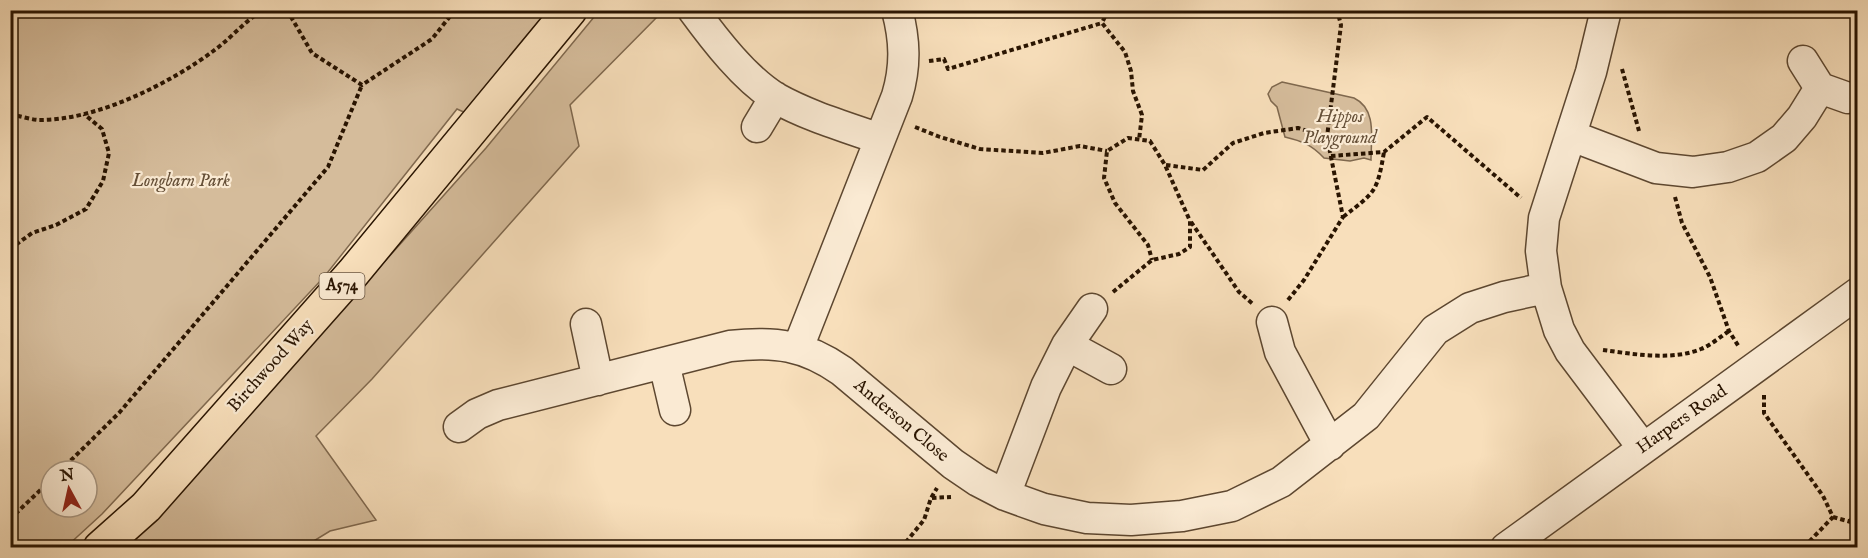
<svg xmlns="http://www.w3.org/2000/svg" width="1868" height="558" viewBox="0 0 1868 558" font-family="'IM FELL English',serif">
  <rect width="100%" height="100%" fill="#f8dfbb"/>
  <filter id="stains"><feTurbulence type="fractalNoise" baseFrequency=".00333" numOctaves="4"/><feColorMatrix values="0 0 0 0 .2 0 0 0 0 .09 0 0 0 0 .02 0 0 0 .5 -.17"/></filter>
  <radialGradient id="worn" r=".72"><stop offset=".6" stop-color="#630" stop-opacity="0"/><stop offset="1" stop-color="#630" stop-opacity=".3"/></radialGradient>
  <path fill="#d5bc9b" stroke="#7f684e" stroke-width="1.5" fill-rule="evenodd" d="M10,11h537l-79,103 -11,-5 -133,168 -222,237 -36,33h-55zM51,471h36v36h-36z
    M599,11h64l-93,94 9,41 -207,233 -56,57 60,84 -46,11 -26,16 -188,1 228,-241 142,-159z
    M1282,82l72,16c23,11 17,40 17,62l-7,-2 -14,3 -26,-3c-12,-13 -22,-17 -39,-21l-8,-30 -6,-6 -3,-7 4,-7z"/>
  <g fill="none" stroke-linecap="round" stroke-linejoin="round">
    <defs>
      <path id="minor" d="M693,10c22,30 52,69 83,88 32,18 70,29 104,41
        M1606,10l-15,62 -47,146 -3,33 5,37 13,42 11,21 73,97
        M1803,61l17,27 28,10
        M757,127l18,-30
        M1572,136l84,32 37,4 35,-5 29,-10 27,-19 18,-21 18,-29
        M1272,322l8,30 50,93
        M586,324l12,56
        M1067,345l44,24
        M798,348l99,-252c9,-30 8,-56 0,-86
        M664,363l11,47
        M459,427l18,-13 21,-9 232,-59c45,-5 75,-1 112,25l111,93 25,17 27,14 39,14 43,9 44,2 51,-4 50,-10 49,-24 85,-66 69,-86 35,-22 34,-11 42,-9
        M1005,495l41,-108 21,-42 25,-36
        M1506,548l352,-255"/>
      <path id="major" d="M100,548l46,-41 207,-234 217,-263"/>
    </defs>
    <use href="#minor" stroke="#5d4730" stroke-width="33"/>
    <use href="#major" stroke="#291401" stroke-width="36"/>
    <path stroke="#291401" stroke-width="4" stroke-dasharray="4.5 3" stroke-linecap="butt" d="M287,10l25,43 50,32 70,-46 23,-29
      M1108,10l-6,13 23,29 6,19 2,20 9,24 -3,25
      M929,61l15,-2 4,10 154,-46
      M1622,69l17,62
      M10,114c9,2 19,5 28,6 58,1 133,-37 178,-71 17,-13 29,-28 47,-39
      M915,127l25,10 40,12 63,4 37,-7 27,5
      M1331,156l53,-4 43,-35 94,81
      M1166,165l37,5 30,-27 31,-10 34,-5 29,9 14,-112 -4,-15
      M1675,197l7,26 28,54 19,54 10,16
      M1343,217c32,-25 34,-24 41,-65
      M1191,222l48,70 14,12
      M10,249l22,-16 24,-8 30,-16 17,-28 6,-28 -7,-24 -18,-15
      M1113,292l39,-32 27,-6 11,-7v-26l-25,-56 -15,-24 -22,-3 -21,13 -3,27 11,25 33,42 4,15
      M1288,300l16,-20 39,-63 -16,-80
      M1603,350c30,4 69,11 98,-1 10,-4 19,-12 28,-18
      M1764,395v18l59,83 10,21 -30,31
      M60,471l59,-58 209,-246 34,-82
      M932,498l19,-1
      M1833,517l25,7
      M10,519l41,-39
      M1849,521l9,-5
      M901,548l23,-28 7,-22 6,-10"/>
    <use href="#minor" stroke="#faead3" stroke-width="30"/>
    <use href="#major" stroke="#f8dfbb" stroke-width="33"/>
  </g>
  <g text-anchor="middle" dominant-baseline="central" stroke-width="4.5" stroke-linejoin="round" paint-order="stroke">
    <rect fill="#faead3" stroke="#685440" stroke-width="1.5" x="319.5" y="273" width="45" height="26" rx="4.5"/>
    <g font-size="16" font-weight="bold" fill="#291401">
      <text x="342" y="286">A574</text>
    </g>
    <g font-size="18" font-style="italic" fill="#654f37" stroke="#faead3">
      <text x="1340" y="117">Hippos<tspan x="1340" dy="21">Playground</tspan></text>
      <text x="181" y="181">Longbarn Park</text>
    </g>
    <g font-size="18" fill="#291401" stroke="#faead3">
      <text transform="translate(271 366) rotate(-48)">Birchwood Way</text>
      <text transform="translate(1682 420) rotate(-35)">Harpers Road</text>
      <text transform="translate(901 421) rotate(40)">Anderson Close</text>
    </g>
  </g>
  <rect width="1868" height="558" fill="none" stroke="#f8dfbb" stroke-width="36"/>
  <rect x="12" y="12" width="1844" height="534" fill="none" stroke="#291401" stroke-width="3"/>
  <rect x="18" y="18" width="1832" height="522" fill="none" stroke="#291401" stroke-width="1.5"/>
  <g transform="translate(69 489) rotate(352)"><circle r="28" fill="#faead3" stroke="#a6947f" stroke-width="1.5"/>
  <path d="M0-4.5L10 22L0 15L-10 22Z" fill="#8f2418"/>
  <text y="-9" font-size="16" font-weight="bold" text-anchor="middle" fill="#291401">N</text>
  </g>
  <rect width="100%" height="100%" filter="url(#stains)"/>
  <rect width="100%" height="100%" fill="url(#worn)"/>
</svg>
